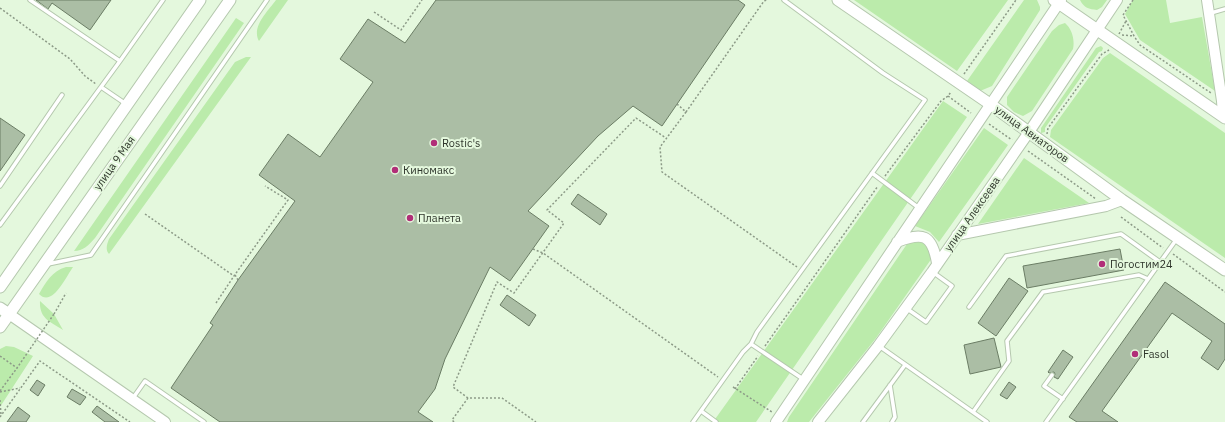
<svg xmlns="http://www.w3.org/2000/svg" width="1225" height="422" viewBox="0 0 1225 422" font-family="'IBM Plex Sans',sans-serif">
  <rect width="100%" height="100%" fill="#e4f8dd"/>
  <path fill="#bbebab" d="M276,0h12l-29,41c-8,-14 9,-30 17,-41z
    M854,0h154l-51,71z
    M1024,0h13l3,7v3l-48,76 -12,5 -13,-10z
    M1080,0h27l-5,7 -5,3c-8,-1 -13,-2 -17,-10z
    M1133,0h33l4,23 32,-6 13,74 -75,-51 -15,-26z
    M236,18l8,5 -149,215c-6,7 -12,13 -21,13z
    M1065,23c7,6 10,17 8,26l-41,62 -9,5 -9,-4 -7,-7v-8l45,-66 7,-6z
    M1101,46l2,2 -1,3 -3,1 -54,76v4l-4,1v-5l55,-80z
    M1110,53l115,80v125l-175,-121 1,-7 52,-72z
    M246,57h5l-142,197c-4,-4 -2,-10 0,-15l126,-177z
    M943,101l24,16 -211,305h-43z
    M984,128l24,17 -69,97 -9,-10 -15,-6z
    M1024,158l65,45 -111,21z
    M917,239c11,4 13,8 15,19l-56,80 -67,84h-22l2,-5 118,-173z
    M66,267h7c-7,10 -21,41 -34,27 7,-12 13,-23 27,-27z
    M40,301l14,13 9,16c-12,-8 -24,-11 -23,-29z
    M6,346l8,1 19,9 -33,51v-58z"/>
  <path fill="#abbea5" stroke="#6b7d65" d="M36,0h75l-21,30 -38,-27 -4,6z
    M436,0h302l7,5 -83,121 -29,-20 -35,30 -70,75 21,15 -39,55 -20,-14 -45,92 -10,30 -17,23 15,10h-213l-49,-34 42,-63 -3,-2 28,-43 57,-79 -36,-26 29,-41 32,23 53,-75 -33,-23 28,-40 37,24z
    M0,118l25,17 -25,36z
    M578,194l29,20 -7,11 -29,-21z
    M1120,249l4,21 -97,18 -4,-22z
    M1009,278l19,13 -32,45 -18,-13z
    M1165,282l60,42v35l-7,11 -17,-12 11,-17 -40,-28 -70,98 16,11h-41l-8,-5z
    M507,295l29,20 -7,11 -29,-21z
    M994,338l7,29 -31,7 -6,-29z
    M1063,350l10,7 -15,22 -4,-2 1,-3 -1,-2 -5,1 -1,-1z
    M37,380l8,5 -7,11 -8,-6z
    M1009,382l7,5 -9,12 -7,-4z
    M72,389l14,8 -6,8 -13,-8z
    M97,406l22,16h-14l-13,-10z
    M18,407l12,9 -4,6h-19z"/>
  <g fill="none" stroke-linecap="round" stroke-linejoin="round">
    <defs>
      <path id="lane" d="M30,0l90,61
        M1211,13l14,-4
        M101,87l25,17
        M872,173l47,35
        M0,186l62,-91
        M0,225l120,-164 43,-61
        M48,264l43,-9 176,-255
        M969,307l37,-51 115,-22 39,28
        M906,308l20,14 26,-36 -18,-13
        M751,344l52,35
        M879,346l108,76
        M1052,375l-8,11 19,13
        M890,385l5,32 -3,5
        M133,398l12,-17 59,41
        M701,411l15,11
        M973,412l36,-51 -2,-20 36,-49 96,-17 9,4
        M693,422l50,-70 8,-8 6,-12 168,-232 -42,-27 -99,-73
        M863,422l42,-57
        M1046,422l130,-182"/>
      <path id="secondary" d="M1207,0l15,101 1,15
        M957,235l149,-29 16,-6
        M897,242c26,-10 35,-8 40,21
        M9,314l156,108
        M776,422l285,-422
        M818,422l60,-76 54,-74 97,-140 88,-132"/>
      <path id="primary" d="M838,0l152,104 132,96 103,70
        M1054,0l171,118
        M0,287l200,-287
        M0,308l9,6
        M0,327l230,-327"/>
    </defs>
    <use href="#lane" stroke="#b5c8ae" stroke-width="5.5"/>
    <use href="#secondary" stroke="#b5c8ae" stroke-width="12"/>
    <use href="#primary" stroke="#b5c8ae" stroke-width="13"/>
    <path stroke="#8c9a87" stroke-width="1.5" stroke-dasharray="2 2" stroke-linecap="butt" d="M1133,0l-10,15 11,21 6,9 71,48
      M0,8l70,51 15,17 11,8
      M374,12l27,18 21,-30
      M1119,34l7,-13
      M1122,35l12,1
      M964,74l52,-74
      M948,96l23,17
      M677,104l9,8 -26,35 2,25 135,95
      M686,112l78,-111 3,-1
      M989,124l23,16
      M1047,134l1,-6 54,-74 7,-4
      M1028,151l68,48
      M885,176l56,-75 7,-5 3,-4
      M145,214l89,62 54,-76 -23,-14
      M1121,217l42,31
      M533,249l10,4 175,124
      M1173,254l52,38
      M235,275l3,5
      M216,303l18,-27
      M54,314l12,-21
      M765,346l113,-160
      M733,387l39,25
      M735,389l23,-33
      M0,391l17,-23
      M0,392l20,-4
      M468,398l-15,-11 44,-105 17,11 50,-70 -17,-13 89,-92 30,20
      M0,400l1,15
      M0,417l40,-56 90,61
      M454,422l-2,-2 16,-22h34l34,24"/>
    <use href="#lane" stroke="#fff" stroke-width="3.5"/>
    <use href="#secondary" stroke="#fff" stroke-width="10"/>
    <use href="#primary" stroke="#fff" stroke-width="11"/>
    <path stroke="#8c9a87" stroke-width="1.5" stroke-dasharray="2 2" stroke-linecap="butt" d="M0,356l17,12 37,-54"/>
  </g>
  <g fill="#b12e78" stroke="#e4f8dd" stroke-width="1.5">
    <circle cx="434" cy="143" r="4"/>
    <circle cx="395" cy="170" r="4"/>
    <circle cx="410" cy="218" r="4"/>
    <circle cx="1102" cy="264" r="4"/>
    <circle cx="1135" cy="354" r="4"/>
  </g>
  <g text-anchor="middle" dominant-baseline="central" stroke-width="4" stroke-linejoin="round" paint-order="stroke">
    <g font-size="11" fill="#2e352b" stroke="#e4f8dd">
      <text transform="translate(1032 134) rotate(36)">улица Авиаторов</text>
      <text transform="translate(114 163) rotate(-55)">улица 9 Мая</text>
      <text transform="translate(972 214) rotate(-55)">улица Алексеева</text>
    </g>
    <g font-size="11" fill="#2e352b" stroke="#e4f8dd" text-anchor="start">
      <text x="442" y="143">Rostic's</text>
      <text x="403" y="170">Киномакс</text>
      <text x="418" y="218">Планета</text>
      <text x="1110" y="264">Погостим24</text>
      <text x="1143" y="354">Fasol</text>
    </g>
  </g>
</svg>
